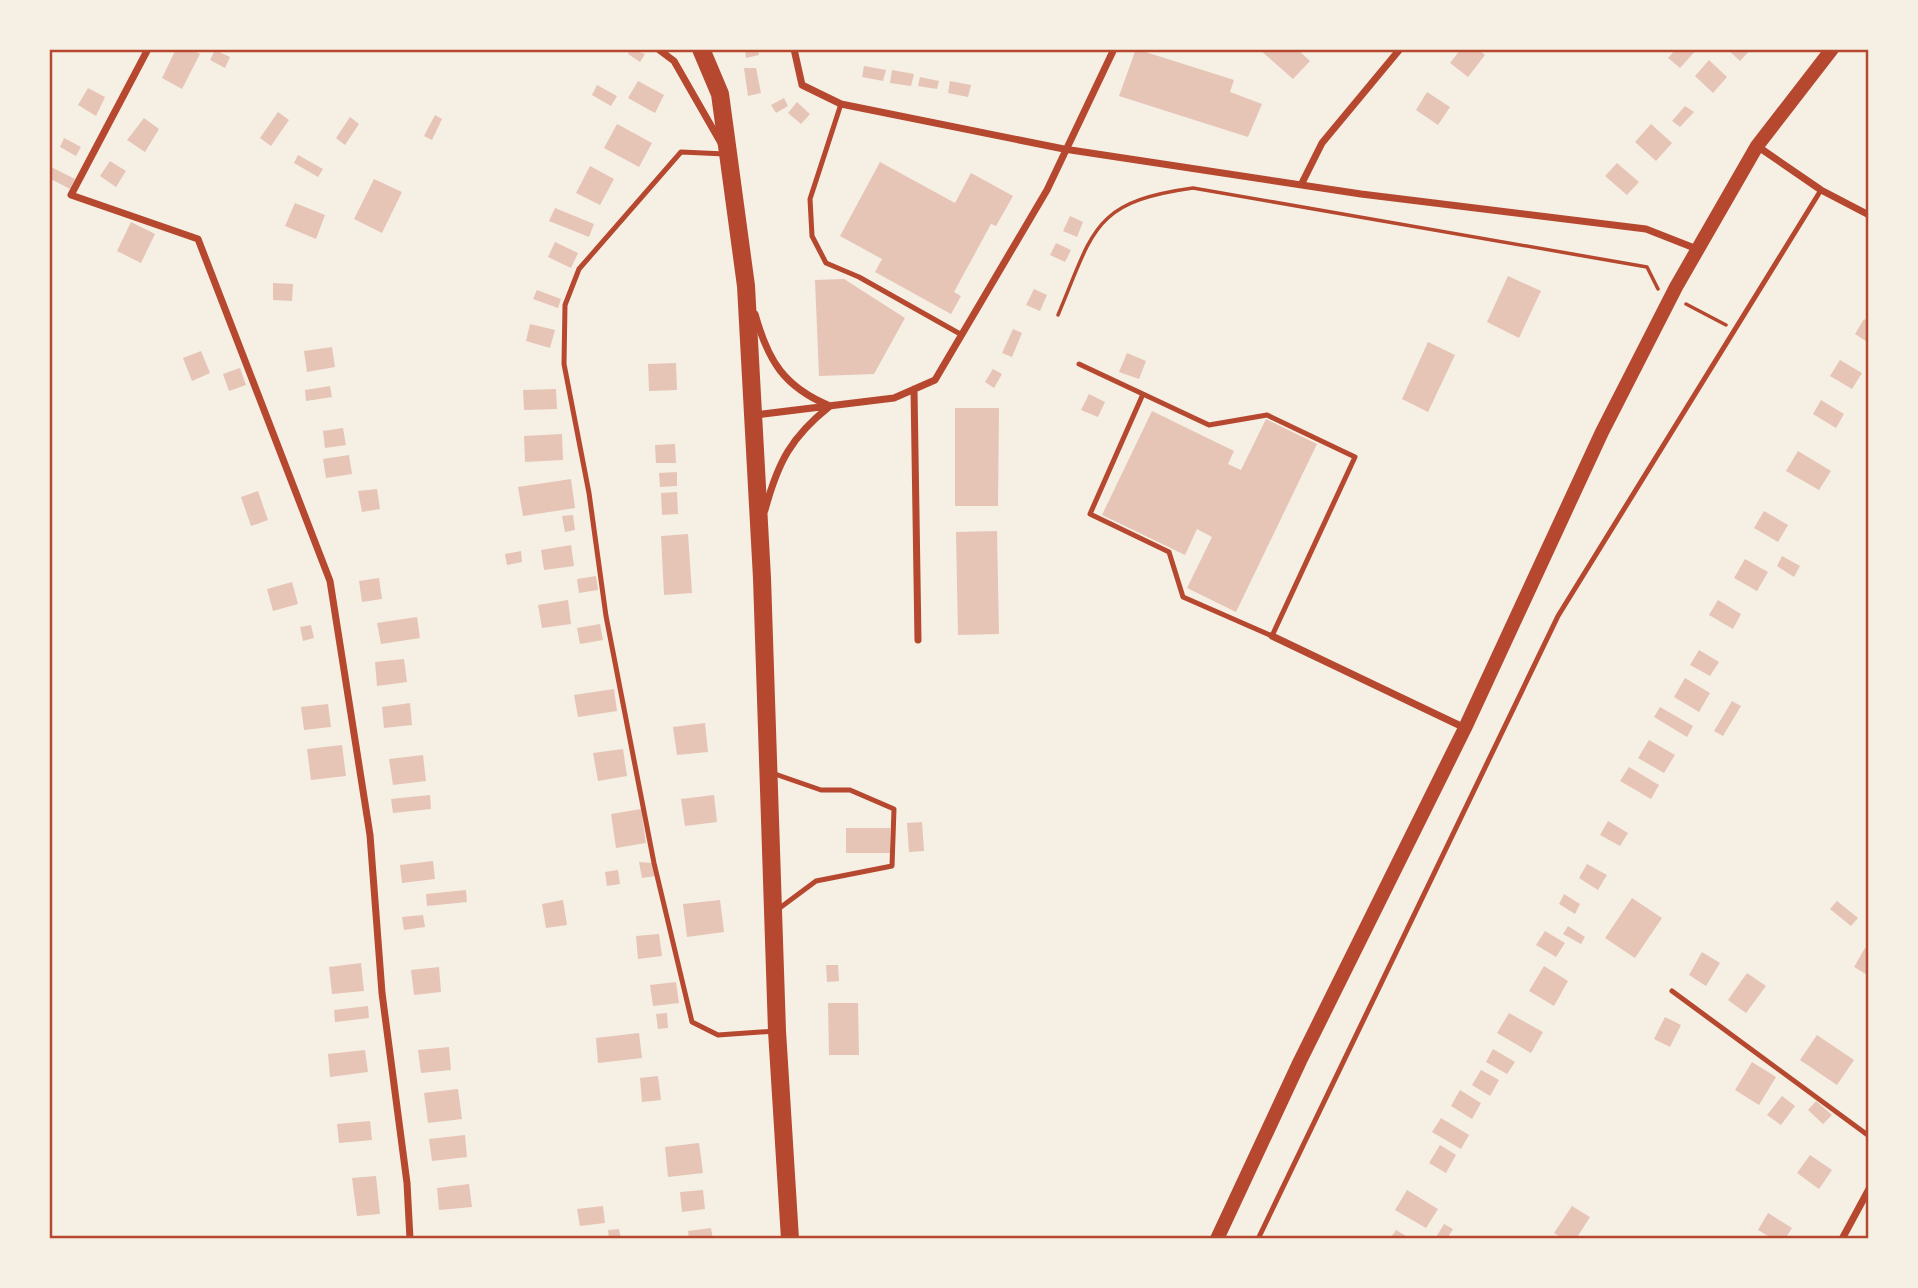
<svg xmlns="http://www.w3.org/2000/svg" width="1918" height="1288" viewBox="0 0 1918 1288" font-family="Literata,serif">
  <rect width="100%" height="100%" fill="#f6efe4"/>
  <path fill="#e6c5b7" d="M176,49h15l9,5 -18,35 -20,-11z
    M631,49l14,5 -5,8 -12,-8z
    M745,49h13l1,6 -13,3z
    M1136,49l98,31 -4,12 32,12 -14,33 -129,-41z
    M1259,49h38l13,12 -17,18z
    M1461,49h17l7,6 -17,22 -18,-14z
    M1676,49h21l-17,19 -12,-10z
    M1727,49h24l-11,12z
    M215,50l15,7 -5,11 -15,-8z
    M1709,60l18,17 -14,16 -18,-17z
    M864,66l22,4 -3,11 -21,-4z
    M744,68h12l5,25 -13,3z
    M892,70l22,4 -3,12 -21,-3z
    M920,77l19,4 -2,8 -19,-3z
    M638,81l26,14 -9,18 -27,-15z
    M950,81l21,4 -3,12 -20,-4z
    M597,85l20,11 -6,10 -19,-11z
    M88,88l17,9 -9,19 -18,-11z
    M1427,92l23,15 -12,18 -22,-15z
    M784,98l4,8 -12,7 -5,-8z
    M797,102l13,12 -9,10 -13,-11z
    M1685,106l9,6 -14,15 -8,-6z
    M278,112l11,8 -18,26 -11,-8z
    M435,115l7,4 -10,21 -8,-4z
    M350,117l9,7 -14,21 -9,-7z
    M144,118l15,11 -14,23 -18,-12z
    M617,124l35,19 -13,24 -35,-19z
    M1651,124l21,19 -16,18 -21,-19z
    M64,138l17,9 -5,9 -16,-9z
    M298,155l25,14 -5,8 -24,-14z
    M110,161l16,10 -10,16 -16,-11z
    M880,162l75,41 16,-30 42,23 -17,30 -5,-2 -37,68 7,4 -10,18 -76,-42 7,-13 -42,-23z
    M1617,163l22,19 -12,13 -22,-19z
    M49,166l26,13 -5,10 -21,-11z
    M590,166l24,13 -14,26 -24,-12z
    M374,179l28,13 -20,41 -28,-14z
    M295,203l30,12 -9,24 -31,-13z
    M555,208l39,16 -5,13 -40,-16z
    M1070,216l13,6 -6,15 -14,-6z
    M131,222l24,12 -14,29 -24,-12z
    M555,242l23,11 -7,15 -23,-11z
    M1056,243l15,7 -6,12 -15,-7z
    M1508,276l33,15 -22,47 -32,-16z
    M844,279l61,39 -31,56 -55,2 -4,-96z
    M273,283l20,1 -1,17 -19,-1z
    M1034,289l13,6 -7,16 -14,-6z
    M537,290l24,9 -3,9 -25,-9z
    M1864,319l5,3v21l-14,-9z
    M530,324l25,6 -5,18 -24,-7z
    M1013,329l9,4 -10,24 -10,-4z
    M1428,342l27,13 -27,57 -26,-13z
    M332,347l3,20 -28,5 -3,-21z
    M201,351l9,22 -18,8 -9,-23z
    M1127,353l19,8 -7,18 -20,-7z
    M1840,360l22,13 -10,16 -22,-13z
    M676,363l1,27 -28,1 -1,-27z
    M240,368l6,17 -17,6 -6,-17z
    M993,369l9,5 -8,14 -9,-6z
    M330,386l2,11 -26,4 -1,-11z
    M556,389l1,20 -33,1 -1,-20z
    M1089,394l16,8 -7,15 -17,-7z
    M1821,400l23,14 -8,14 -23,-14z
    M955,408h44l-1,98h-43z
    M1152,411l82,40 -6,13 13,6 25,-51 51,25 -81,168 -49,-24 25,-51 -15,-8 -12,26 -83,-40z
    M343,428l3,17 -21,3 -2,-17z
    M562,434l1,26 -38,2 -1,-26z
    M675,444l1,19h-20l-1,-18z
    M1798,451l33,20 -12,19 -33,-19z
    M349,455l3,19 -26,4 -3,-19z
    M677,472v14l-17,1 -1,-14z
    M571,479l4,29 -52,8 -5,-29z
    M377,489l3,20 -18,3 -4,-21z
    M258,491l10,29 -17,6 -10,-29z
    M677,492l1,22 -16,1 -1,-22z
    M1764,511l24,14 -10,17 -24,-14z
    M573,515l2,15 -10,2 -3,-16z
    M997,531l2,103 -41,1 -2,-103z
    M688,534l4,59 -28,2 -3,-59z
    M571,545l3,21 -30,4 -3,-20z
    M521,551l1,11 -15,3 -2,-11z
    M1782,556l18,10 -6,11 -17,-11z
    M1745,559l23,13 -11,19 -23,-13z
    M596,576l2,14 -19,3 -2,-14z
    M379,578l3,21 -20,3 -3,-21z
    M292,582l6,22 -25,7 -6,-22z
    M568,600l3,24 -29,4 -4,-23z
    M1718,600l23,14 -8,15 -24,-14z
    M417,617l3,21 -39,6 -4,-21z
    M600,624l3,16 -23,4 -3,-16z
    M311,625l3,13 -11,3 -3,-14z
    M1699,650l20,12 -9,14 -20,-11z
    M404,659l3,23 -30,4 -2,-24z
    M1685,678l25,15 -11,19 -25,-15z
    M614,689l3,22 -39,6 -4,-22z
    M1732,701l9,5 -18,30 -9,-5z
    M410,703l2,22 -28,3 -2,-21z
    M328,704l3,23 -27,3 -3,-23z
    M1660,707l33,19 -6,11 -33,-20z
    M705,723l3,29 -31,3 -4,-28z
    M1649,740l26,15 -11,18 -26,-15z
    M342,745l4,31 -35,4 -4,-31z
    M623,749l4,27 -29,5 -5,-28z
    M423,755l3,26 -33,4 -4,-26z
    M1629,767l30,18 -8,14 -31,-18z
    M430,795l1,14 -38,4 -2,-14z
    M714,795l3,27 -32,4 -4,-27z
    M641,809l5,34 -30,5 -5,-34z
    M1608,821l20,12 -8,13 -20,-11z
    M922,822l2,29 -15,1 -2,-29z
    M846,828h44v25h-44z
    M433,861l2,18 -33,4 -2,-18z
    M639,862l15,1 2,13 -14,2z
    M1587,864l20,11 -9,15 -19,-12z
    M618,870l2,14 -13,2 -2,-14z
    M466,890l1,12 -40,4 -1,-12z
    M1564,894l16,10 -5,10 -16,-10z
    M1632,898l30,20 -27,40 -30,-20z
    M563,900l4,25 -21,3 -4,-24z
    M720,900l4,32 -37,5 -4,-33z
    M1837,901l21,17 -7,8 -21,-17z
    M423,915l2,12 -21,3 -2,-13z
    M1568,926l17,11 -4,7 -18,-10z
    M1545,931l20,12 -9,14 -20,-12z
    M659,934l3,22 -24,3 -2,-23z
    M1865,948l4,2v26l-15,-9z
    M1702,952l18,11 -14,23 -17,-11z
    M361,963l3,28 -32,3 -3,-27z
    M826,965h12l1,16 -12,1z
    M1544,966l24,15 -14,25 -25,-15z
    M439,967l2,25 -27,3 -3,-25z
    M1747,973l19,13 -20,27 -18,-13z
    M676,982l3,21 -26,3 -3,-21z
    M828,1003h30l1,52h-30z
    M368,1006l1,12 -34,4 -1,-12z
    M667,1013l1,15 -10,1 -2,-15z
    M1509,1013l34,19 -12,21 -34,-20z
    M1665,1017l16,8 -11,22 -16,-8z
    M639,1033l3,25 -44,5 -2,-25z
    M1817,1035l37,25 -17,25 -37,-25z
    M449,1047l2,23 -30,3 -3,-23z
    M1493,1049l22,13 -8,12 -21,-12z
    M365,1050l3,22 -38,5 -2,-23z
    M1752,1062l24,15 -17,28 -24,-15z
    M1481,1070l18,10 -9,16 -18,-11z
    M658,1076l3,24 -19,2 -2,-24z
    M458,1089l4,30 -34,4 -4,-30z
    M1460,1090l21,13 -9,16 -21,-13z
    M1782,1096l13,10 -14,19 -14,-10z
    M1816,1101l16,14 -9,9 -15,-14z
    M1441,1118l28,17 -8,14 -29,-17z
    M370,1121l2,19 -33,3 -2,-19z
    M465,1135l2,22 -35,4 -3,-22z
    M699,1143l4,30 -35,4 -3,-30z
    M1440,1145l16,10 -10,18 -17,-10z
    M1810,1155l22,15 -13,19 -22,-16z
    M376,1176l4,38 -23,2 -5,-38z
    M469,1184l3,23 -33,3 -2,-22z
    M703,1190l2,19 -23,3 -2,-20z
    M1407,1190l31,19 -12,19 -31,-18z
    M603,1206l2,17 -25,3 -3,-17z
    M1572,1206l18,11 -14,22h-13l-9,-6z
    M1768,1213l24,15 -7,11h-12l-15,-9z
    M1444,1224l9,5 -6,10h-12z
    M711,1228l2,11h-24l-1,-8z
    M619,1229l2,10h-12l-1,-9z
    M1396,1230l15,9h-21z"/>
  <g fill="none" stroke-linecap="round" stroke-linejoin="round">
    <path stroke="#b5482f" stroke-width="3.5" d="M1686,304l40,21
      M1058,315c36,-85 34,-113 135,-127l454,79 11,22"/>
    <path stroke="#b5482f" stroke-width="5" d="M841,104l-31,95 2,37 14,27 33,14 103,58
      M725,154l-44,-2 -102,117 -14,36 -1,59 25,129 17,123 48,247 38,159 26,13 57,-4
      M1079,364l130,61 58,-10 88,42 -83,179 -89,-39 -14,-45 -79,-38 53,-120
      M772,773l49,17h29l44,19 -2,57 -76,15 -39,29
      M1672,991l197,145
      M1258,1239l300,-623 263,-426"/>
    <path stroke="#b5482f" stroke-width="7" d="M148,49l-77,146 127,44 132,342 40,254 12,158 25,190 3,56
      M658,49l16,12 47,82
      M794,49l8,36 39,19 223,45 297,45 285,35 51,20
      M1757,146l64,44 48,25
      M1302,183l20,-40 78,-94
      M755,314c13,47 29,73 75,92 -39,31 -52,56 -65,104
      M914,389l4,251
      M755,415l139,-17 41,-18 112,-190 67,-141
      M1272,636l193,92
      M1842,1239l27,-50"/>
    <path stroke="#b5482f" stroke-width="14" d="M1217,1239l83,-178 165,-333 137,-296 74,-145 81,-141 75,-97"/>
    <path stroke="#b5482f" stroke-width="18" d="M701,49l19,45 26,192 16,292 15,453 13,208"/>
  </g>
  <rect width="1918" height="1288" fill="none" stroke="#f6efe4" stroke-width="102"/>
  <rect x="51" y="51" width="1816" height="1186" fill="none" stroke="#b5482f" stroke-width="2.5"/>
</svg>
